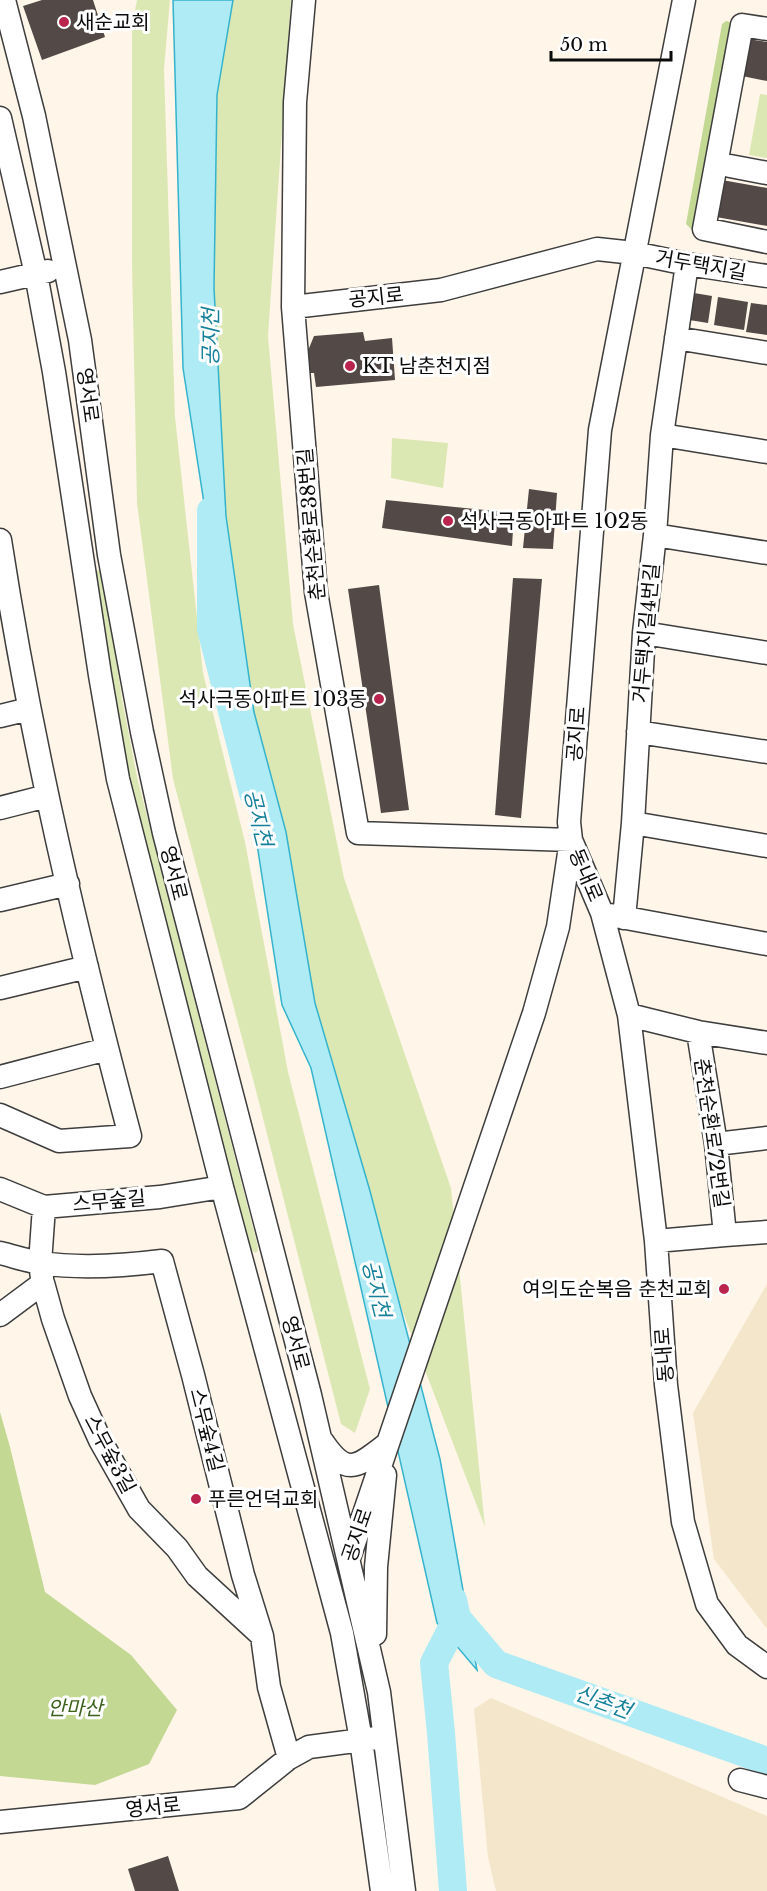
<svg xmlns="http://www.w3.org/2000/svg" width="767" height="1891" viewBox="0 0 767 1891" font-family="'Libre Baskerville','Noto Sans KR',serif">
  <rect width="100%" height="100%" fill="#fff5e8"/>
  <path fill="#f4e6ca" d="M767,1284v345l-53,-70 -21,-146z
    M491,1698l276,118v75h-271l-8,-34 -14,-148z"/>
  <path fill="#dbe8b3" d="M137,0h33l-6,69 11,348 28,256 42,169 43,230 82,317 -15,44 -14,-9 -87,-341 -81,-304 -36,-276 -5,-239v-238z
    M233,0h58l-23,336 25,288 51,254 107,310 34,339 -140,-366 -61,-244 -58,-401 -12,-228 3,-193z
    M760,94l7,1v63l-18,-3z
    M392,438l56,5 -5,45 -52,-10z
    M98,570l4,2 2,6 18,121 15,78 120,466 1,7 -2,3 -10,-6 -118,-469 -34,-206z"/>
  <path fill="#c2d893" d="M726,21l8,2 -38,206 -4,1 -6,-6 36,-200z
    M0,1412l10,35 35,145 86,63 46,55 -28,54 -54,21 -95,-9z"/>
  <path fill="#aeebf5" stroke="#35b3cc" stroke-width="1.5" d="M173,0h60l-16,95 -3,193 12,228 28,196 32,120 29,171 55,188 70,268 37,211 -40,-47 -126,-555 -29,-63 -99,-637z"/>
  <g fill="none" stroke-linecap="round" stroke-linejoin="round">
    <path stroke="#aeebf5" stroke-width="28" d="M211,511v118l42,164
      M453,1600l4,18 39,46 271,97
      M453,1891l-12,-158 -7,-70 23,-45"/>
  </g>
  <path fill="#534947" d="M42,0h51l12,37 -63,23 -19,-54z
    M748,39l19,3v39l-25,-5z
    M722,180l45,8v38l-51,-9z
    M688,292l24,4 -4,27 -25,-4z
    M718,297l30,5 -4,28 -30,-5z
    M751,303l16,2v30l-21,-3z
    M363,332l2,9 27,-3 3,42 -79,7 -2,-14h-6l-3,-15 9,-22z
    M529,489l28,4 -4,56 -30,-1z
    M386,500l128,13 -2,33 -130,-18z
    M513,578l29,1 -21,239 -26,-3z
    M379,585l30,225 -28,3 -33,-224z
    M168,1856l11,35h-44l-7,-22z"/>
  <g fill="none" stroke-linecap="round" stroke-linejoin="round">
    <defs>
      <path id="minor" d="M4,0l30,116 46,224 29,215 33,177 22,101 146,562 69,297 25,199
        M304,0l-9,102 -2,205 23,285 42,241 213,7 31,73 27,102 27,226 10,144 17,137 24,82 30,41 30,22
        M767,29l-25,-4 -38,204 63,13
        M0,118l36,156 18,98 46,303 18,104 104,408 120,446 19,107 21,151
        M730,166l37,7
        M0,282l48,-11
        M293,307l148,-17 156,-41 37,4 53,11 80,12
        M676,338l91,15
        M662,435l105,17
        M655,535l112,18
        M0,540c31,202 78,400 130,596l-71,5 -59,-26
        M644,633l123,20
        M0,716l29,-7
        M638,732l129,20
        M0,808l47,-12
        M633,823l134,23
        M0,900l68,-16
        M610,915l157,29
        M624,918l9,-95 11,-190 11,-98 7,-100 25,-171
        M0,988l87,-21
        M629,1015l69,17 69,11
        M0,1077l107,-28
        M716,1144l51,-6
        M0,1189l44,18 116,-10 62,-10
        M725,1235l42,-3
        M656,1241l69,-6 -9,-91 -18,-112
        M0,1253c13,3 27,8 41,10 40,6 81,3 121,-2l31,114 50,200 19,61 7,51 20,71
        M42,1278l-2,-15 4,-56
        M0,1315l43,-32 10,36 27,77 20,44 39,69 38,39 20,28 63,58
        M322,1441c25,37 35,26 65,3
        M349,1558l185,-545 24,-86 13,-87 -2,-18 31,-392 84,-430
        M375,1634l1,-67 9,-92
        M740,1780l27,7
        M0,1822l239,-24 50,-40 20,-11 68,-9"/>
    </defs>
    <use href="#minor" stroke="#3e3e3e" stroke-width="25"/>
    <use href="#minor" stroke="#fff" stroke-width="22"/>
  </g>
  <g fill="#b9244e" stroke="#fff" stroke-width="2">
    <circle cx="64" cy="22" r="6"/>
    <circle cx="350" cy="366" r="6"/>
    <circle cx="448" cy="521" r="6"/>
    <circle cx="379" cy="699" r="6"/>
    <circle cx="724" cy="1289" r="6"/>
    <circle cx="196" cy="1499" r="6"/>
  </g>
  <g text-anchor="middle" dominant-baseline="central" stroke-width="6" stroke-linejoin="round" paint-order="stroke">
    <g font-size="20" fill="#0b0b0b" stroke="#fff" text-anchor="start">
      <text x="76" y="22">새순교회</text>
      <text x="362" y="366">KT 남춘천지점</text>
      <text x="460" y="521">석사극동아파트 102동</text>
      <text x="367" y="699" text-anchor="end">석사극동아파트 103동</text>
      <text x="712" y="1289" text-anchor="end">여의도순복음 춘천교회</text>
      <text x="208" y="1499">푸른언덕교회</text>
    </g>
    <g font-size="20" fill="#0b0b0b" stroke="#fff">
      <text transform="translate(701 265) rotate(10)">거두택지길</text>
      <text transform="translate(376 297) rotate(-6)">공지로</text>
      <text transform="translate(88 395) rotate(82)">영서로</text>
      <text transform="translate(311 524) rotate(-95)">춘천순환로38번길</text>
      <text transform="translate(646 633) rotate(-85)">거두택지길4번길</text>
      <text transform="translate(576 734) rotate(-86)">공지로</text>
      <text transform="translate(174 873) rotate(76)">영서로</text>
      <text transform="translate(586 875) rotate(67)">동내로</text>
      <text transform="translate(712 1133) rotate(82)">춘천순환로72번길</text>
      <text transform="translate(109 1201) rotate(-5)">스무숲길</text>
      <text transform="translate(296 1343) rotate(75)">영서로</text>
      <text transform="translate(664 1355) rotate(-94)">동내로</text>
      <text transform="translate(207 1430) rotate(76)">스무숲4길</text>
      <text transform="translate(110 1454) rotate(62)">스무숲3길</text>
      <text transform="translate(357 1535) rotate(-71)">공지로</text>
      <text transform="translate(153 1807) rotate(-6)">영서로</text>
    </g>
    <g font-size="20" font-style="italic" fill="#3b611c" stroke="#fff">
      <text x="75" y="1708">안마산</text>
    </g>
    <g font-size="21" font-style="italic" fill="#16809a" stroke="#fff">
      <text transform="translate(211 337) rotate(-90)">공지천</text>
      <text transform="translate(258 818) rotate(76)">공지천</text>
      <text transform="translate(376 1289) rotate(76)">공지천</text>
      <text transform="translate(603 1702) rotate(20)">신촌천</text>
    </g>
  </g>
  <path d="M551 51v9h120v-9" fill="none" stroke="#0b0b0b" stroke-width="3"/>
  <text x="560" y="51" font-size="18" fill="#0b0b0b" stroke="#ffffff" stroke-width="4.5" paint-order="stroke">50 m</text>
</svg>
